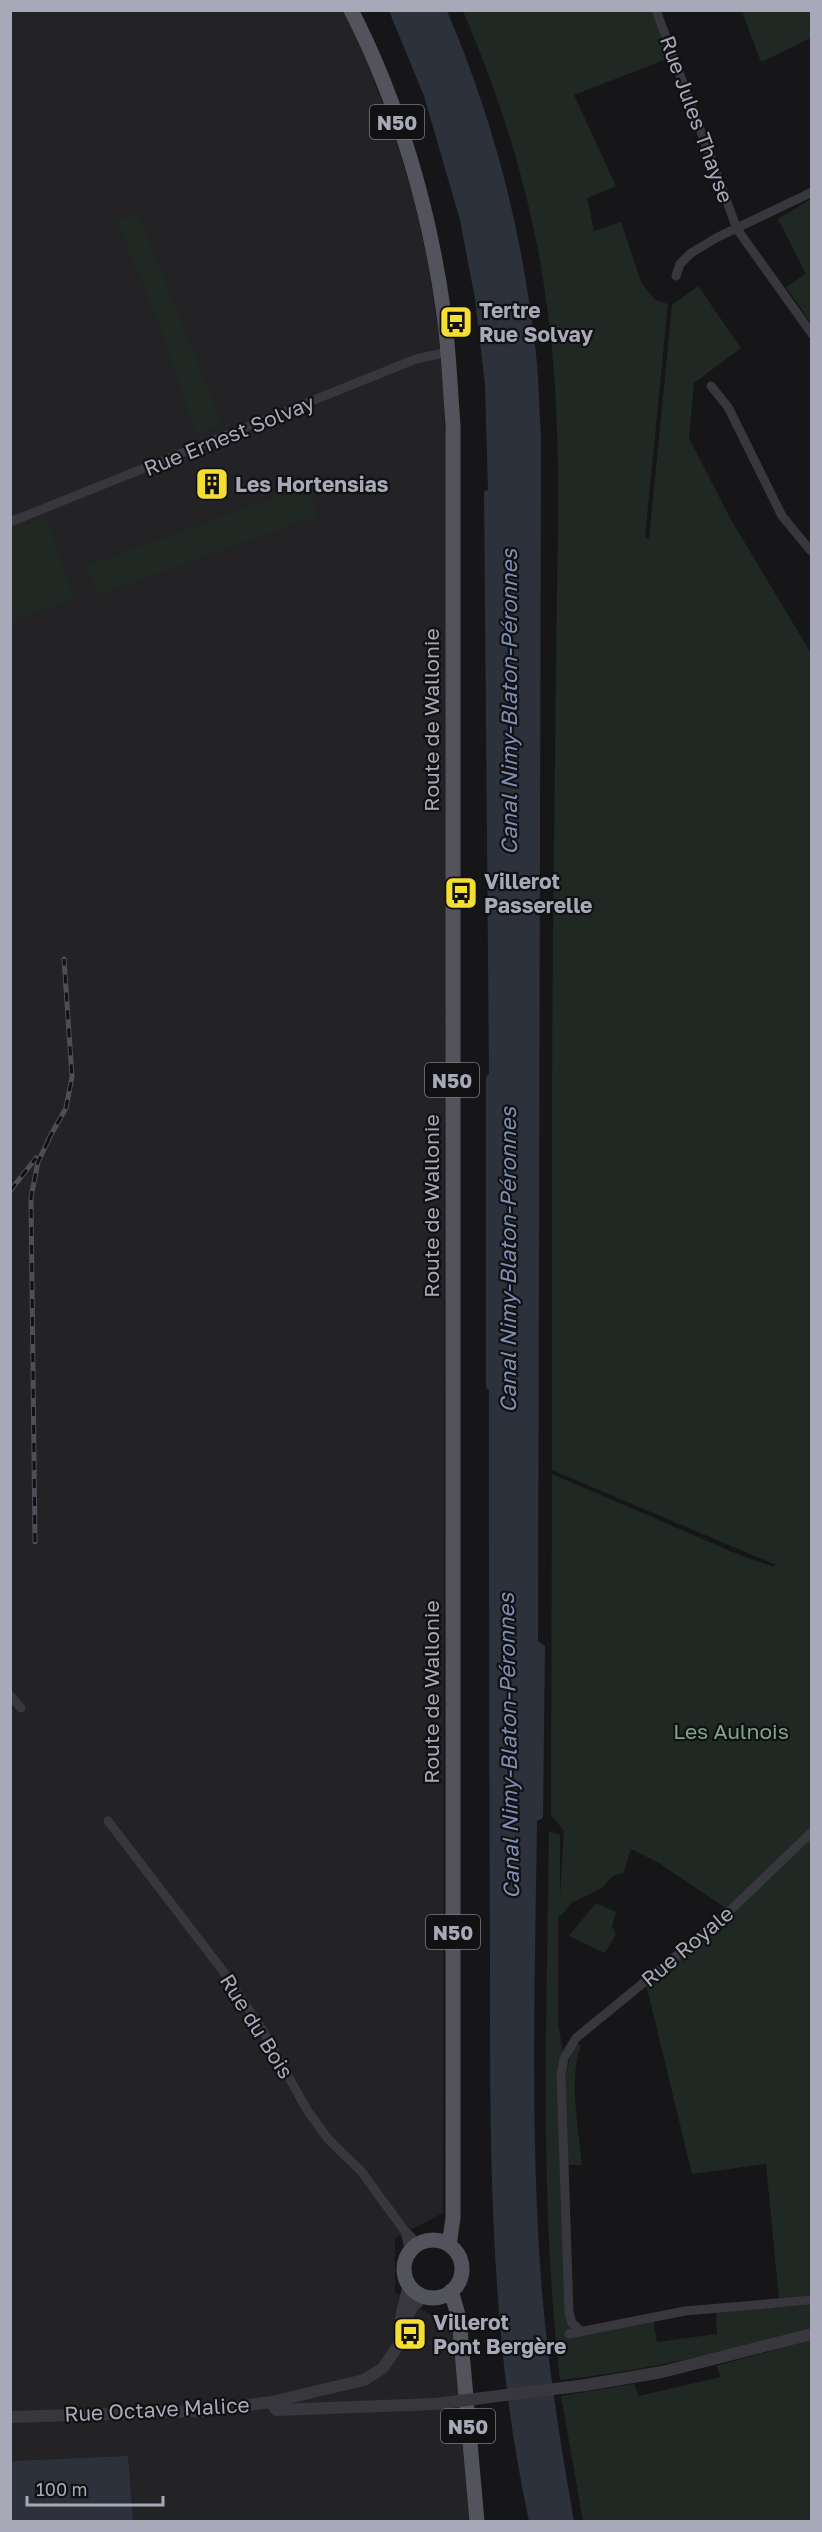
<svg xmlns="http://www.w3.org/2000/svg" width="822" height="2532" viewBox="0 0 822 2532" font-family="'Golos Text',sans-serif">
  <rect width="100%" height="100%" fill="#161618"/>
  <path fill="#232225" d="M11,11h333l25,56 26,69 17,57 15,65 11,72 5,57 3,69 -3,1757 -48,25v54l29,19 28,12 17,198 -458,1z"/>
  <path fill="#202823" d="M463,11h189l17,47 -95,37 42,91 -29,12 7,33 27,-9 20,60 14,18 13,4 -23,233 4,2 23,-234 26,-19 43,62 -47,35 -5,55 41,80 82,137 -1,1174 -84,80 -68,-46 -28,-14 -8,24 -10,3 -11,12 -31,15 -10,13 -2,-1 -1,8v100l6,35 5,254 12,19 72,-12 4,23 60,-8 -1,-22 95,-7v23c-82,23 -166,43 -251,52 -21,-182 -13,-365 -11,-549l11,4v60l4,-64 -13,-16 1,-341 190,82 30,10 4,-1 -224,-95c0,-207 -1,-415 2,-622 1,-86 2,-172 3,-259 2,-101 3,-203 -13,-303 -14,-95 -43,-186 -81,-275z
    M742,11h69v27l-50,24z
    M811,199v124l-25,-36 20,-13 -28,-55z
    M138,214l85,211 -26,10 -40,-115 -41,-100z
    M307,485l11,31 -221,79 -11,-29z
    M47,518l27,81 -63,22v-92z
    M811,1836v460l-32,3 -13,-135 -74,10 -46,-190z
    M596,1903l20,9 -4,14 4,8 -11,19 -36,-17z
    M577,2043l4,3c-13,33 -2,83 1,119h-14c-2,-39 -12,-87 9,-122z
    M811,2340v181h-228l-22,-125 73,-12 5,12 82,-19 -5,-11z"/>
  <path fill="#2c313c" d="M389,11h58c47,109 76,224 89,343 3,27 3,55 5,82l-3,1205 7,5 -2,172 -6,3c-2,152 -7,306 4,458 6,81 19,162 33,242h-45c-41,-187 -39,-382 -39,-573 -1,-186 -1,-372 -1,-558l-3,-2v-311l3,-4 -5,-582 4,-1 -3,-105 -10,-86 -15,-79 -36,-124z
    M128,2456l5,65h-122v-60z"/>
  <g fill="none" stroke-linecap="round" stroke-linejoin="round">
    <path stroke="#37373d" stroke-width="9" d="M656,10l81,219 75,105
      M676,276l4,-12 11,-11 25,-15 96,-46
      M711,386l17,21 54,109 29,35
      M10,522l406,-163 32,-7
      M10,1695l11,13
      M108,1821l115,150 40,60 44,79 22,30 32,31 43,59 14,14
      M405,2232l5,20
      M581,2331l-9,-8 -3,-11 -8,-237 3,-17 12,-20 143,-117 93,-89
      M569,2334l116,-23 127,-11"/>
    <path stroke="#37373d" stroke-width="12" d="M403,2324l10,-18 11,-10
      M586,2385l76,-13 150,-38
      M271,2402l5,8 159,-6
      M10,2417l193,-6 68,-9 93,-22 19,-12 17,-25 2,-31 7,-27"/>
    <path stroke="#53535c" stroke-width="15" d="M351,10c48,94 79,201 93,305 5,37 6,73 9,110v1793l-4,27
      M404 2269a29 29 0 1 1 58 0a29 29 0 1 1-58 0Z
      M451,2291l8,27 18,204"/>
    <defs>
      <path id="rail" d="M48,1140l18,-32 6,-31 -8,-118
        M10,1191l26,-33
        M35,1542l-4,-345 7,-35 13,-27"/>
    </defs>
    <use href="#rail" stroke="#4e4e56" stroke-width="5"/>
    <use href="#rail" stroke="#111113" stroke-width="3" stroke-dasharray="9" stroke-linecap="butt"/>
    <path stroke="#37373d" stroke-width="12" d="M435,2404l151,-19"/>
  </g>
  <defs>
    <symbol id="bus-square" viewBox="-11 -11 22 22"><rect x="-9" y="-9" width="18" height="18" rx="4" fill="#f4de32" stroke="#111113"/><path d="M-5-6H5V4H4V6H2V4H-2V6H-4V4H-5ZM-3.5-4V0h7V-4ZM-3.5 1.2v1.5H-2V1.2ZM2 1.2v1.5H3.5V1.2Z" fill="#111"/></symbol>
    <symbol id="building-square" viewBox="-11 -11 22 22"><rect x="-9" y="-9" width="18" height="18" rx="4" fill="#f4de32" stroke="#111113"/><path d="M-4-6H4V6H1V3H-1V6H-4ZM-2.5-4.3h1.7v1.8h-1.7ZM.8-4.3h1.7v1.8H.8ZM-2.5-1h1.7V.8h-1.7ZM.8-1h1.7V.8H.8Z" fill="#111"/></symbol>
  </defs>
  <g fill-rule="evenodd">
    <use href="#bus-square" x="437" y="303" width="38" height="38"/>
    <use href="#building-square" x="193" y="465" width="38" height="38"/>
    <use href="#bus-square" x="442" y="874" width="38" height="38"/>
    <use href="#bus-square" x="391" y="2315" width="38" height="38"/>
  </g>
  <g text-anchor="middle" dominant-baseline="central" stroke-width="4.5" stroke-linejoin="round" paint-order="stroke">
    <g fill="#111113" stroke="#7b7b86" stroke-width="1.5">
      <rect x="370" y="105" width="54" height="34" rx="4.5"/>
      <rect x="425" y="1063" width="54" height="34" rx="4.5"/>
      <rect x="426" y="1915" width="54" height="34" rx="4.5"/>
      <rect x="441" y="2409" width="54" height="34" rx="4.5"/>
    </g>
    <g font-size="20" font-weight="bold" fill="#a8a9b8">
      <text x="397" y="122">N50</text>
      <text x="452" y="1080">N50</text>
      <text x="453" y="1932">N50</text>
      <text x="468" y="2426">N50</text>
    </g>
    <g font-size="21" fill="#a8a9b8" stroke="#111113">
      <text transform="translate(697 119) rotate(70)">Rue Jules Thayse</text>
      <text transform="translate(229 435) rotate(-22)">Rue Ernest Solvay</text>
      <text transform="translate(431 720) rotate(-90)">Route de Wallonie</text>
      <text transform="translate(431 1206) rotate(-90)">Route de Wallonie</text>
      <text transform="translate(431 1692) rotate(-90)">Route de Wallonie</text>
      <text transform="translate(687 1946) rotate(-40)">Rue Royale</text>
      <text transform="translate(257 2026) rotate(58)">Rue du Bois</text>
      <text transform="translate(157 2409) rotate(-3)">Rue Octave Malice</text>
    </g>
    <g font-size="21" font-weight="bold" fill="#a8a9b8" stroke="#111113" text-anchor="start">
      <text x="479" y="310">Tertre<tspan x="479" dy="24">Rue Solvay</tspan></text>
      <text x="235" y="484">Les Hortensias</text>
      <text x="484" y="881">Villerot<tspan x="484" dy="24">Passerelle</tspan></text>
      <text x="433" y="2322">Villerot<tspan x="433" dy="24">Pont Bergère</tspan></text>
    </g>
    <g font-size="21" fill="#7fa389" stroke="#111113">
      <text x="731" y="1731">Les Aulnois</text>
    </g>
    <g font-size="22" font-style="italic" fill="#7e8fb4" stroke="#111113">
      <text transform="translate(508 702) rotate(-90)">Canal Nimy-Blaton-Péronnes</text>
      <text transform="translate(507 1260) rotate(-90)">Canal Nimy-Blaton-Péronnes</text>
      <text transform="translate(508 1746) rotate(-91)">Canal Nimy-Blaton-Péronnes</text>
    </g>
  </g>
  <rect width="822" height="2532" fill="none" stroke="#a8a9b8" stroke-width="24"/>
  <path d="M27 2496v9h136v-9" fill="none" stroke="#a8a9b8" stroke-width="3"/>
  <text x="36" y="2496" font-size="18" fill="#a8a9b8" stroke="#111113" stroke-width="4.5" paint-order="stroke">100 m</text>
</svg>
